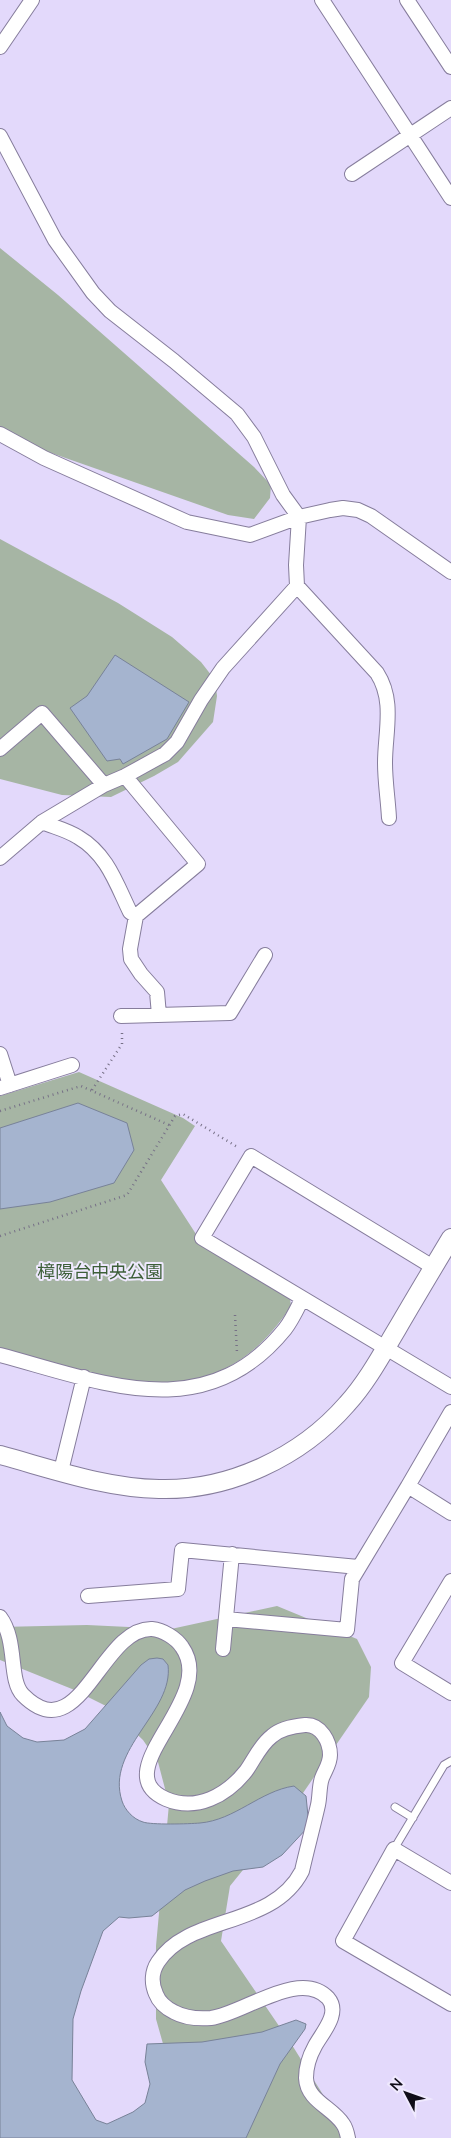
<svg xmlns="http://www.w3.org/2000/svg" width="451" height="2138" viewBox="0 0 451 2138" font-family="Lato,'Noto Sans JP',sans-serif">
  <rect width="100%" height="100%" fill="#e3d9fb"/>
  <path fill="#a6b5a4" d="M0,248l58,47 196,172 17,18 -1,13 -16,21 -26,-4 -228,-80z
    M0,539l118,64 54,34 29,25 14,18 2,16 -4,26 -35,40 -24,14 -43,21 -49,-2 -62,-16z
    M79,1072l104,46 12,8 -34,54 44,68 85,51 1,7c-78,119 -179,72 -291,43v-253z
    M277,1606l80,33 14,28 -2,30 -77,112 -62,77 -9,55 71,104 58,93h-125l-52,-59 -17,-60v-73l13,-142 -11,-42 -15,-22 -35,-33 -36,-18 -72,-29v-33l87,-2 84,4z"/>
  <path fill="#a5b4cf" stroke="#788298" d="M115,655l74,47 -22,37 -44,25 -3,-5 -13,2 -37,-53 17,-12z
    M78,1103l49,20 7,27 -20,33 -64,19 -50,7v-81z
    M157,1658l6,1 5,6c6,47 -63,84 -46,136 3,9 11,18 21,21 8,3 46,2 57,1 35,-3 60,-32 94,-37l12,10 3,30 -27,29 -19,12 -30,4 -28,10 -20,9 -33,26 -23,2 -10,-1 -16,14 -22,60 -8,28 -1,61 24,40 11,4 26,-12 12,-9 5,-19 -5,-22 2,-18 55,-2 60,-10 34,-12 10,4 -1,5 -25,35 -34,74h-246v-426l7,14 16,12 14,4 27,-2 21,-11 56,-64 8,-6z"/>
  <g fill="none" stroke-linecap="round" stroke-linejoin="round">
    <defs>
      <path id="service" d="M395,1807l18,11
        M394,1849l50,-84 7,-4"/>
      <path id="minor" d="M322,0l129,198
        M407,0l44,67
        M0,47l32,-47
        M0,136l55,104 38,53 17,18 64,50 63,53 17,23 29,58 16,22 -3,48 1,21 80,87c18,28 8,59 8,90 0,19 3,36 4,55
        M352,174l99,-66
        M0,434l44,24 143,64 63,13 49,-18 31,-7 13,-2 15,2 13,6 80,56
        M0,749l42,-36 62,72
        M42,822c12,5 25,8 36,15 29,17 38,46 52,75l6,4 62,-52 -73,-88
        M0,858l42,-36 62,-37 21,-9 40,-22 12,-12 24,-42 22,-32 74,-82
        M136,916l-6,33 1,10 10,15 16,18 2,23
        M121,1016l109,-3 35,-58
        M0,1054l10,31
        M0,1088l72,-23
        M433,1267l-182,-111 -49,82 249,149
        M0,1355c102,27 205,73 285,-26 7,-9 12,-20 17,-30
        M451,1412l-43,74 43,27
        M61,1471l23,-94
        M451,1581l-49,82 49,30
        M88,1596l90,-7 4,-39 176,17
        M0,1617c18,24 8,63 23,78 57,57 78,-68 129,-66 11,1 24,9 30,18 37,52 -79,124 -16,152 31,13 61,-4 80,-28 8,-11 14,-26 26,-35 9,-8 22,-10 33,-11 16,-1 25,17 25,30 0,9 -5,15 -8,23 -3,8 -2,18 -4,27 -5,22 -11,44 -16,66 -30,58 -113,43 -144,91 -6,9 -7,21 -2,32 3,8 10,14 18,18 11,6 24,7 37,6 32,-4 89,-50 117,-20 13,15 -6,35 -13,48 -5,9 -9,21 -9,32 1,23 26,29 37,46 3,4 4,9 5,14
        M226,1619l121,11 5,-51 56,-93
        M223,1649l9,-95
        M451,1883l-57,-34 -51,92 108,63"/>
      <path id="tertiary" d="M0,1455c52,14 105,33 159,34 70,2 142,-32 188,-85 20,-22 35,-50 50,-75 18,-31 36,-61 54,-91"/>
    </defs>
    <use href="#service" stroke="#867d9c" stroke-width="9"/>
    <use href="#minor" stroke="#867d9c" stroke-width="16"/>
    <use href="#tertiary" stroke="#867d9c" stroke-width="20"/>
    <path stroke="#767086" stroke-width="2.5" stroke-dasharray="1 4" stroke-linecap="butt" d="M92,1090l30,-46v-14
      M0,1111l81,-25 88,39
      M0,1236l127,-41 48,-79 8,-2 56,34
      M235,1315l2,38"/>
    <use href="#service" stroke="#fff" stroke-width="7"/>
    <use href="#minor" stroke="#fff" stroke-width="14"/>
    <use href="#tertiary" stroke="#fff" stroke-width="18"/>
  </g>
  <g text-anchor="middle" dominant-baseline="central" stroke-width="4" stroke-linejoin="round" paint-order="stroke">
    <g font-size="18" fill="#3d5f39" stroke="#efe9fe">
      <text x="100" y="1271">樟陽台中央公園</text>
    </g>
  </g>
  <g transform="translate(406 2093) rotate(311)" stroke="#efe9fe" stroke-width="4" paint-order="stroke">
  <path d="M0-4L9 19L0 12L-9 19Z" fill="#100d18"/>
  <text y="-8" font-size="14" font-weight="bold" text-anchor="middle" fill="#100d18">N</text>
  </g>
</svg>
